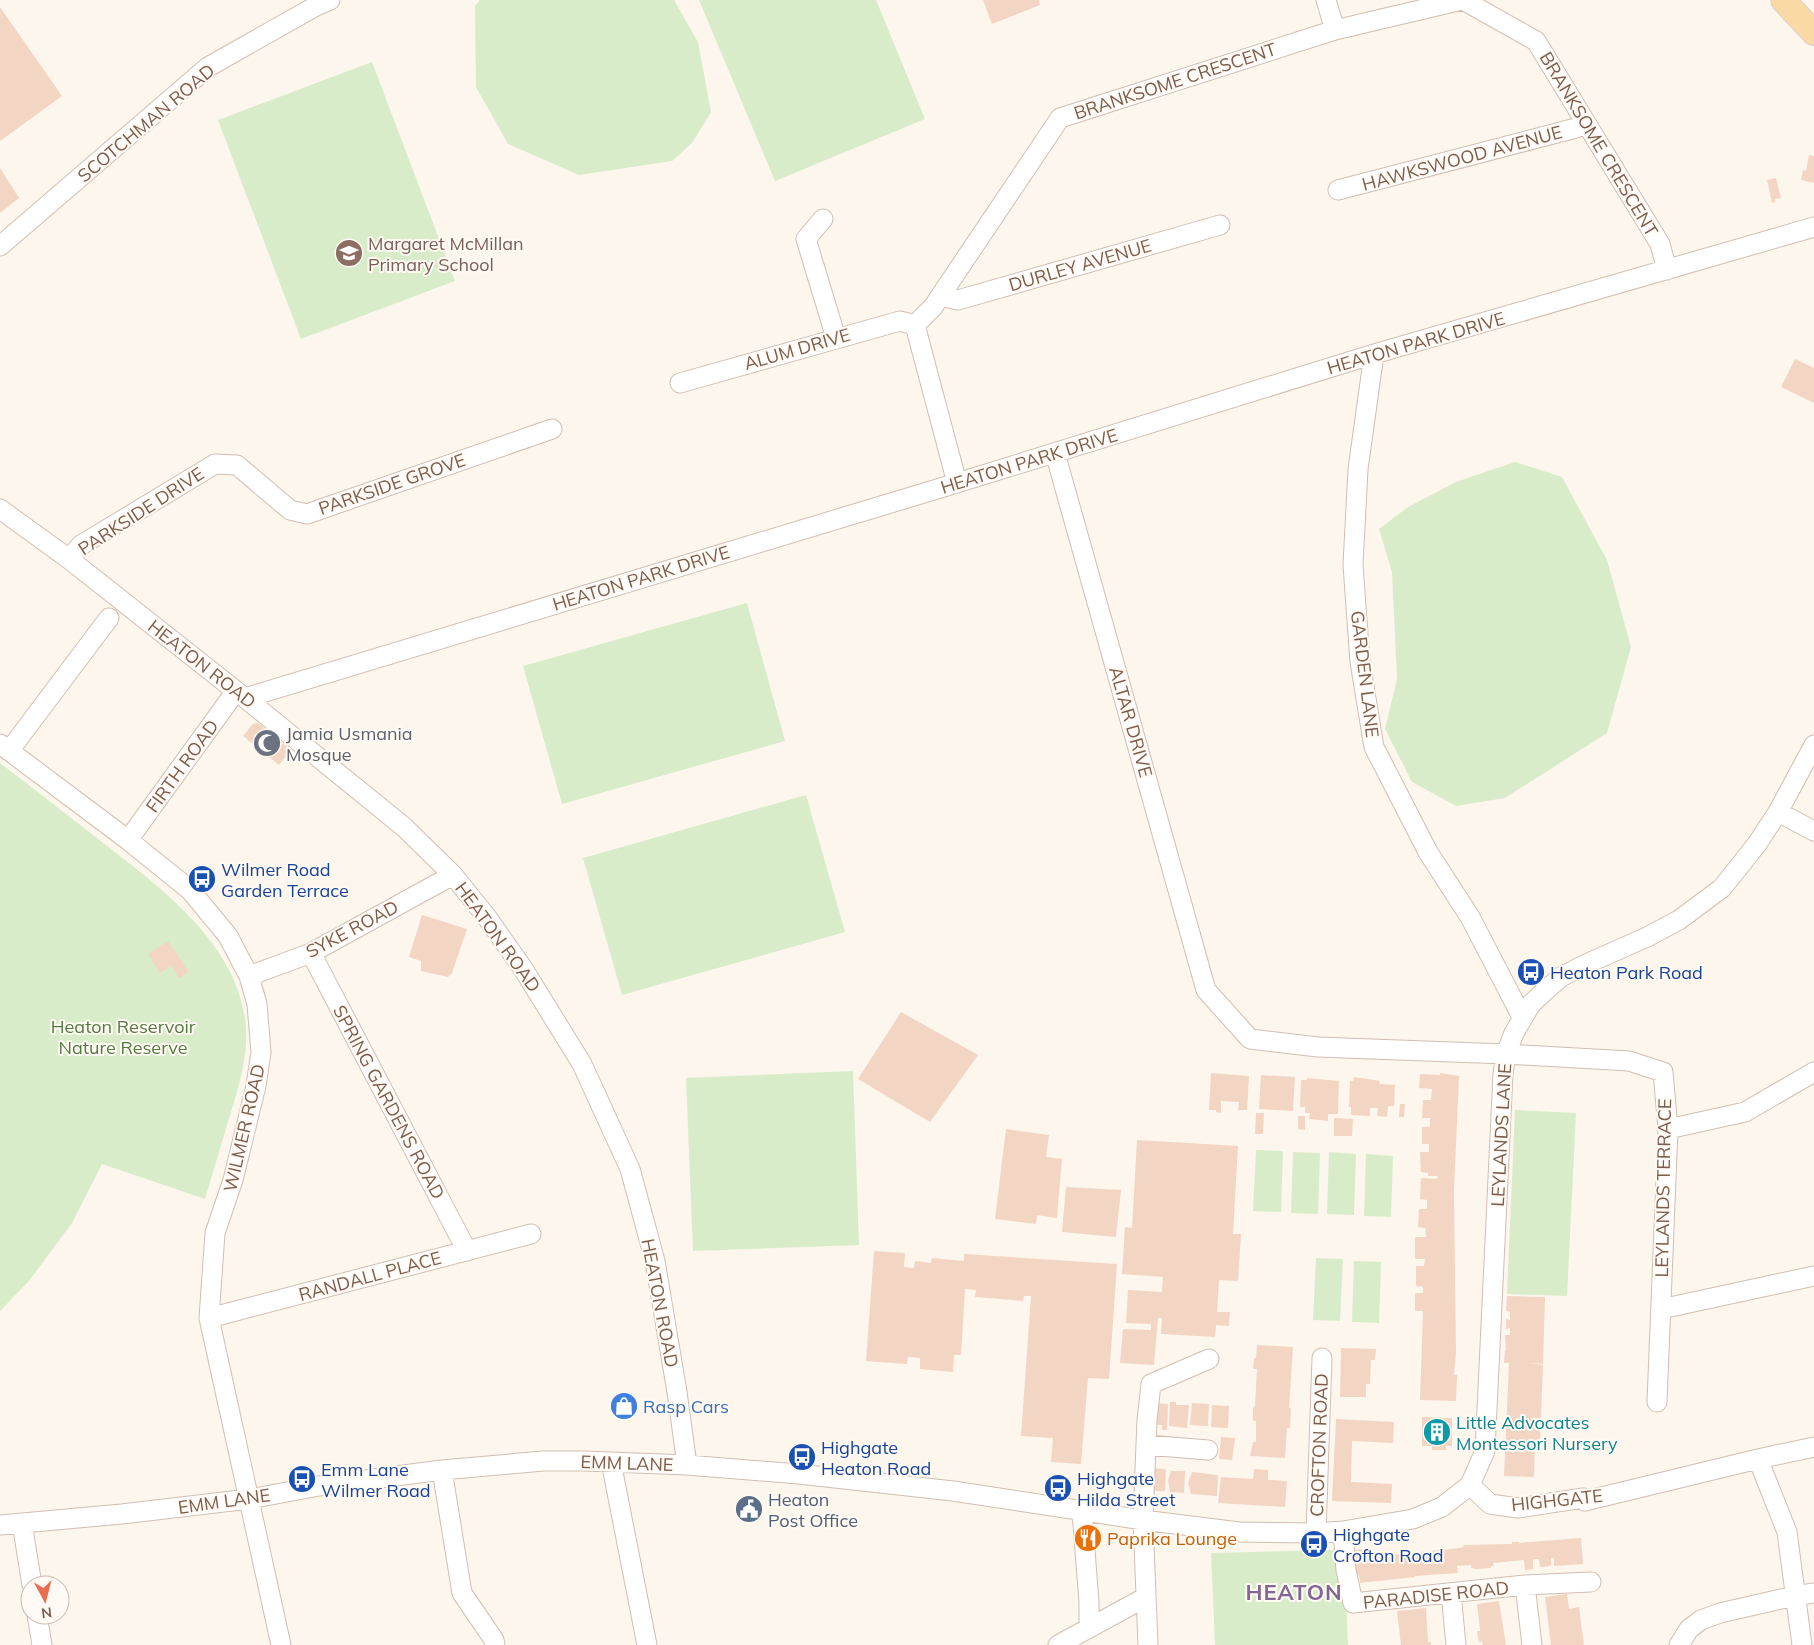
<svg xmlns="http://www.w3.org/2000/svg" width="1814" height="1645" viewBox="0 0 1814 1645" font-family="Mulish,sans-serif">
  <rect width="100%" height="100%" fill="#fdf6ec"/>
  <path fill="#d8ecc9" d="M480,0h194l24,42 13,70 -19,31 -20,18 -93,14 -71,-31 -32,-57 -1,-81z
    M699,0h177l49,119 -150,62z
    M372,62l83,219 -154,58 -83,-219z
    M1515,462l47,15 45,83 24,87 -24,86 -102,65 -49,8 -44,-24 -27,-53 12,-50 -5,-107 -13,-43 29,-22 48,-25z
    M747,603l38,138 -223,63 -39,-138z
    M0,763c34,26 68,52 102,79 64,50 149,111 144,203 -2,26 -10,50 -17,74 -8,26 -16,53 -24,80l-103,-35 -30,59 -44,59 -28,29z
    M806,795l39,137 -223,63 -39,-137z
    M853,1071l6,174 -166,6 -7,-173z
    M1515,1110l61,3 -9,183 -60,-2z
    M1256,1150l27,1 -2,61 -28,-1z
    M1293,1152l27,1 -2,61 -27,-1z
    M1329,1152l27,2 -2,61 -27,-1z
    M1366,1154l27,2 -2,61 -27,-1z
    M1316,1258l27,1 -3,62 -27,-1z
    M1354,1261l27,1 -2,61 -27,-1z
    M1344,1548l4,97h-133l-4,-92 120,-3z"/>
  <path fill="#f3d5c3" d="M983,0h56l1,5 -48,19z
    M0,7l62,89 -62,45z
    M1809,155l5,1v27l-13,-3 2,-10 3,1z
    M0,168l19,30 -19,15z
    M1776,178l5,20 -6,1v3l-3,1 -5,-23z
    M1795,359l19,9v35l-33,-16z
    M258,723l33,27 -12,15 -36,-29 10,-12z
    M422,915l45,14 -15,44 -4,4 -27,-6v-10l-12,-4z
    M168,941l21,31 -10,6 -8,-12 -11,7 -12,-19z
    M901,1012l77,43 -48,67 -72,-43z
    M1211,1073l38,3 -2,34h-9l1,-8 -18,-1v12l-5,-1v-2h-7z
    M1440,1073l19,3 -5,115 2,161 -2,23h3l-1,26 -36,-1 3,-89h-8v-18h8v-6l-7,-1v-20h8l1,-7h-10v-22h11l-1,-9 -7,-1 1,-18h8v-9l-7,-1 1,-21 16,1 1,-3h-10v-3l-7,-1 -1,-20h9v-8h-7v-17h8v-9h-8l1,-18h8l1,-11 -13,-1 1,-14 20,1z
    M1261,1075l34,2 -2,34 -34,-2z
    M1354,1077l26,4 -1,3 16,1 -1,21h-6l-1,11 -10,-1 1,-8h-8v8l-19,-1v-8h-2l1,-26h3z
    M1307,1078l32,3 -1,33h-10v7l-19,-2 1,-6h-5v-6h-5l1,-27h6z
    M1400,1104h5l-1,13h-5z
    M1256,1113h8l-1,21h-8z
    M1298,1116h7v14l-7,-1z
    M1334,1118l19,1 -1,17h-18z
    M1006,1129l43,6 -3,22 16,2 -5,59 -20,-3 -1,9 -41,-5z
    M1137,1140l101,6 -5,88h8l-3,47 -19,-1 -2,32h13l-1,14 -13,-1 -1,12 -54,-3 1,-16h-4l-4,47 -34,-2 3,-34 28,1v-6l-25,-1 2,-33 34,2 1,-15 -41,-3 3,-47 7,1z
    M1066,1187l55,3 -5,47 -54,-5z
    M874,1251l31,2 -1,14 10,1 1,-7 16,2 1,-5 32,3v-7l153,10 -8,115 -21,-1 -7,86 -30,-2 2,-24 -32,-2 10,-140h-7l-1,5 -48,-4 1,-7 -11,-1 -4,66h-7l-1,17 -33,-3v-11l-12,-1 -1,7 -41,-3z
    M1507,1296l38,1 -2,67 -13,-1 13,2 -3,76 -5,-1 -1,37 -30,-1 5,-113h-5l1,-12 1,-1 -1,-15h5v-7l-4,1v-10l4,1v-8l-4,-1z
    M1257,1345l36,2 -4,61h2l-1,20h-3l-2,30 -35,-2 3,-14h3v-21h-3v-13l2,-2 2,-37h-4l1,-11h2z
    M1341,1348l35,1 -1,11h-4l-1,24h-4v13h-26z
    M1170,1402h6v3h13l-2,23 -18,-2z
    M1151,1403l17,1 -1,26h-5v-5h-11z
    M1192,1403l17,1 -1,22 -18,-1z
    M1212,1405l17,1 -1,22 -17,-1z
    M1422,1417l30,1v28h-6v4h-14v-4h-10z
    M1336,1419l58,3 -1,21 -41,-2 -1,41 41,2 -1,19 -59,-2z
    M1221,1437l14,1 -3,22 -13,-1z
    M1150,1468l16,1 -1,22h-16z
    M1254,1469l14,1v10l19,1 -2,26 -67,-4 3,-26 32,2z
    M1171,1471h14l-1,22 -14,-1 -2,-12z
    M1192,1472l26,3 -1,21 -26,-2 -3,-11z
    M1581,1538l2,26 -29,2v-8h-3v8l-11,1 -1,-8h-6v10l-8,1 -1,-10 -31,3 1,3h-3v2l-15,1 -5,-1v-3l-14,1 1,7 -43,3v1l-55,6 -1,-8 -7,1 -6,-25 18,-2 1,7 6,1 89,-9 4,-1 -1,-2 49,-1v-2h7v1z
    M1567,1594l2,15 10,-2 5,38h-33l-6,-48z
    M1499,1601l7,44h-23l-1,-4 -3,1 -2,-11h3v-2l-3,-25z
    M1426,1608l2,34h3v3h-30l-4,-34z"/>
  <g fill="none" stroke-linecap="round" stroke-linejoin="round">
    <defs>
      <path id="minor" d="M1326,0l9,30
        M1463,0l73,41 124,203 7,26
        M1338,190l238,-62 10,-5
        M823,219l-17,20 30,99
        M0,246l208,-179 108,-61 14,-6
        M941,296l17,4 262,-75
        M1374,354l-16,115 -5,96 7,97 14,85 54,105 42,65 52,100
        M680,383l220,-62 15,4
        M1055,453l151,537 44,49 68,8 188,7 123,7 34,11 5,57 -11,273
        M957,483l-42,-158 18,-18 127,-189 275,-88 127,-30
        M0,509l69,50 176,139 159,129 49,48 33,41 36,51 60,97 48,105 25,92 22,131 10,73
        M69,559l12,-14 134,-81 22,1 53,45 17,4 245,-85
        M245,698l712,-215 417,-129 440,-127
        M0,744l128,96 62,50 38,46 21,40 8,28 4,48 -5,34 -23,94 -18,53 -6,85 72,327
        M9,751l100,-133
        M1778,812l36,19
        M128,840l108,-149
        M311,953l156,298
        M249,976l62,-23 142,-78
        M1668,1129l77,-17 69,-40
        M1661,1309l153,-33
        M209,1318l322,-84
        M1147,1445l61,5
        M1758,1459l29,73 15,113
        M611,1462l36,183
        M442,1470l20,123 32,47 1,5
        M1470,1485l20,19 28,4 65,-10 2,3 173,-42 56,-12
        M1082,1512l7,90v25
        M22,1523l10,62
        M0,1525l122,-11 127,-15 70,-13 123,-16 101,-9h41l103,4 112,9 154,17 190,29 96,12 77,1 27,-2 70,-12 29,-12 28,-22 15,-34 18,-377 3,-20 8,-21 17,-29 15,-14 15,-13 23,-12 63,-28 32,-17 43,-32 35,-44 21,-32 36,-67
        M1343,1531l3,39 7,33 172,-18 66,-3
        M1316,1533l6,-175
        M1525,1585l7,60
        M1451,1593l5,52
        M37,1615l5,30
        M1058,1645l88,-48
        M1148,1645l-5,-125 4,-100 4,-36 58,-25
        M1679,1645l10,-16 12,-9 19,-7 74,-17 20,-3"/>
      <path id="major" d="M1783,0l31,33"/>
    </defs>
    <use href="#minor" stroke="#d1beb0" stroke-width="21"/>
    <use href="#major" stroke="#dad1cd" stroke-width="26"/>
    <use href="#minor" stroke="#fff" stroke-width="19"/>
    <use href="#major" stroke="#fbd9a5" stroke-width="24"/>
  </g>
  <defs>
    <symbol id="school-disc" viewBox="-11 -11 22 22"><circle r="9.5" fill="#8d6e63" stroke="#fffaf3"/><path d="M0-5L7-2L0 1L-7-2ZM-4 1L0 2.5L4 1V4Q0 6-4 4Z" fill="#fff"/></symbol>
    <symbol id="mosque-disc" viewBox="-11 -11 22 22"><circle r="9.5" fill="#6b7280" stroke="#fffaf3"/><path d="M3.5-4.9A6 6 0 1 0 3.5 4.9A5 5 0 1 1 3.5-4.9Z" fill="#fff"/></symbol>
    <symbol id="bus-disc" viewBox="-11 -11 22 22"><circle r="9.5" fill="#1a4fb4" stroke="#fffaf3"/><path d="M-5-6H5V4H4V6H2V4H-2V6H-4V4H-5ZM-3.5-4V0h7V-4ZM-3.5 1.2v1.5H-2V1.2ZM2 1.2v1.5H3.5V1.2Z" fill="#fff"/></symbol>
    <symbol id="shop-disc" viewBox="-11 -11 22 22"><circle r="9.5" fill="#3f7fe0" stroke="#fffaf3"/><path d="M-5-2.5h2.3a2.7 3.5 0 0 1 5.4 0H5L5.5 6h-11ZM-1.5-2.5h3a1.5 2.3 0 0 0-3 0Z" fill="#fff"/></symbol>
    <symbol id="building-disc" viewBox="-11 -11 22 22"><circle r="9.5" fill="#0f9aa8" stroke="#fffaf3"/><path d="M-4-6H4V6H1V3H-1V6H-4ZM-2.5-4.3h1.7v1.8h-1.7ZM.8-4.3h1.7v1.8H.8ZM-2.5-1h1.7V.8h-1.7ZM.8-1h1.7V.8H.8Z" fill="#fff"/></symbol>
    <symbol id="civic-disc" viewBox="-11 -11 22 22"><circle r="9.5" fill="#5c6f8a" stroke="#fffaf3"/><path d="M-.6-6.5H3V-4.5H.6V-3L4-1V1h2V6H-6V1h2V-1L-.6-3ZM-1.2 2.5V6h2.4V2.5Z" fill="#fff"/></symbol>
    <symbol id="restaurant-disc" viewBox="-11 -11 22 22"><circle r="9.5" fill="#e8710a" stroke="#fffaf3"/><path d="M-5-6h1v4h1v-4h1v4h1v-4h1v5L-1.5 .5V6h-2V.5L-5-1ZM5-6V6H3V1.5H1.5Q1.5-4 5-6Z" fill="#fff"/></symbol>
  </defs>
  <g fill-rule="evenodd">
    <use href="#school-disc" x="333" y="237" width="32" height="32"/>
    <use href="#mosque-disc" x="251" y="727" width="32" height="32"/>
    <use href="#bus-disc" x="186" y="863" width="32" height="32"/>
    <use href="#bus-disc" x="1515" y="956" width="32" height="32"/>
    <use href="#shop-disc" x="608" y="1390" width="32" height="32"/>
    <use href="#building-disc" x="1421" y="1416" width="32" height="32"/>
    <use href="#bus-disc" x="786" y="1441" width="32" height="32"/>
    <use href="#bus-disc" x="286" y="1463" width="32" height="32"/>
    <use href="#bus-disc" x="1042" y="1472" width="32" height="32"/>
    <use href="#civic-disc" x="733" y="1493" width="32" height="32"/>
    <use href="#restaurant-disc" x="1072" y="1522" width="32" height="32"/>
    <use href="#bus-disc" x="1298" y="1528" width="32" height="32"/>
  </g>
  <g text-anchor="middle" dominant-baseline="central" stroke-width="4" stroke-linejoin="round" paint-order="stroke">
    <g font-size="18" fill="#7a5c4d" stroke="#fffaf3">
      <text transform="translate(1175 81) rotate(-18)">BRANKSOME CRESCENT</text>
      <text transform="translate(146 123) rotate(-40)">SCOTCHMAN ROAD</text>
      <text transform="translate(1599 144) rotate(59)">BRANKSOME CRESCENT</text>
      <text transform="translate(1462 158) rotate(-15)">HAWKSWOOD AVENUE</text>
      <text transform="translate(1080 265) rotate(-16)">DURLEY AVENUE</text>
      <text transform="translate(1416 343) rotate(-16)">HEATON PARK DRIVE</text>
      <text transform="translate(797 349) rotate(-16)">ALUM DRIVE</text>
      <text transform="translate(1029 461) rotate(-17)">HEATON PARK DRIVE</text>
      <text transform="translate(392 484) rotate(-19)">PARKSIDE GROVE</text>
      <text transform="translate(141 511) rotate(-33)">PARKSIDE DRIVE</text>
      <text transform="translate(641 578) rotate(-17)">HEATON PARK DRIVE</text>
      <text transform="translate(202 664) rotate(38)">HEATON ROAD</text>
      <text transform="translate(1365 674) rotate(83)">GARDEN LANE</text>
      <text transform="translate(1131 722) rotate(74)">ALTAR DRIVE</text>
      <text transform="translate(182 766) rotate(-54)">FIRTH ROAD</text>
      <text transform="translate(352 929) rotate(-28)">SYKE ROAD</text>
      <text transform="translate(498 937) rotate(54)">HEATON ROAD</text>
      <text transform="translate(389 1102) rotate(62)">SPRING GARDENS ROAD</text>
      <text transform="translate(244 1128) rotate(-77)">WILMER ROAD</text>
      <text transform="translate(1501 1135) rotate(-87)">LEYLANDS LANE</text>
      <text transform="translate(1663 1188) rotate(-89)">LEYLANDS TERRACE</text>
      <text transform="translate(370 1276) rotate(-15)">RANDALL PLACE</text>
      <text transform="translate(660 1303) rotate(79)">HEATON ROAD</text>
      <text transform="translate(1319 1445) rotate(-88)">CROFTON ROAD</text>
      <text transform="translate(627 1463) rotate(2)">EMM LANE</text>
      <text transform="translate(1557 1500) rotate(-6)">HIGHGATE</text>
      <text transform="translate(224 1501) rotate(-8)">EMM LANE</text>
      <text transform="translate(1436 1595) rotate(-6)">PARADISE ROAD</text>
    </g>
    <g font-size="18" fill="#785e54" stroke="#fffaf3" text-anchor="start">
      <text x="368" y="243">Margaret McMillan<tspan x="368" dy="21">Primary School</tspan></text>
    </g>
    <g font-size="18" fill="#5b616d" stroke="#fffaf3" text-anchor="start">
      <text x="286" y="733">Jamia Usmania<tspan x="286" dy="21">Mosque</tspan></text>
    </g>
    <g font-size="18" fill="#164399" stroke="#fffaf3" text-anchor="start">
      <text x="221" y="869">Wilmer Road<tspan x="221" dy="21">Garden Terrace</tspan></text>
      <text x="1550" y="972">Heaton Park Road</text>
      <text x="821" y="1447">Highgate<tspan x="821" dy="21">Heaton Road</tspan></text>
      <text x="321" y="1469">Emm Lane<tspan x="321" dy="21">Wilmer Road</tspan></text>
      <text x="1077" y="1478">Highgate<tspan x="1077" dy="21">Hilda Street</tspan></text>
      <text x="1333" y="1534">Highgate<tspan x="1333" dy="21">Crofton Road</tspan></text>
    </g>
    <g font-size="18" fill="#537a41" stroke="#fffaf3">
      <text x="123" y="1026">Heaton Reservoir<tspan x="123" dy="21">Nature Reserve</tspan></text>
    </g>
    <g font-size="18" fill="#366cbe" stroke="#fffaf3" text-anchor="start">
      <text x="643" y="1406">Rasp Cars</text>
    </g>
    <g font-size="18" fill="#0d838f" stroke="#fffaf3" text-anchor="start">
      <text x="1456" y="1422">Little Advocates<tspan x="1456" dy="21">Montessori Nursery</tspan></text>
    </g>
    <g font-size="18" fill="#4e5e75" stroke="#fffaf3" text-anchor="start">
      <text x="768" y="1499">Heaton<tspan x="768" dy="21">Post Office</tspan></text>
    </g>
    <g font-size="18" fill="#c56008" stroke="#fffaf3" text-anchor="start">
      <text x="1107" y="1538">Paprika Lounge</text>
    </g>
    <g font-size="22" font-weight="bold" letter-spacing="1" fill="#846695" stroke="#fffaf3">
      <text x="1294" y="1592">HEATON</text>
    </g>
  </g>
  <g transform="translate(45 1600) rotate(173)"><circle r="24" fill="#fffaf3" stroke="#cabbb1"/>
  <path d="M0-4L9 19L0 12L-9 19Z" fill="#e76f51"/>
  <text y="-8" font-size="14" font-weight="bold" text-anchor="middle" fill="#7a5c4d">N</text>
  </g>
</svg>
